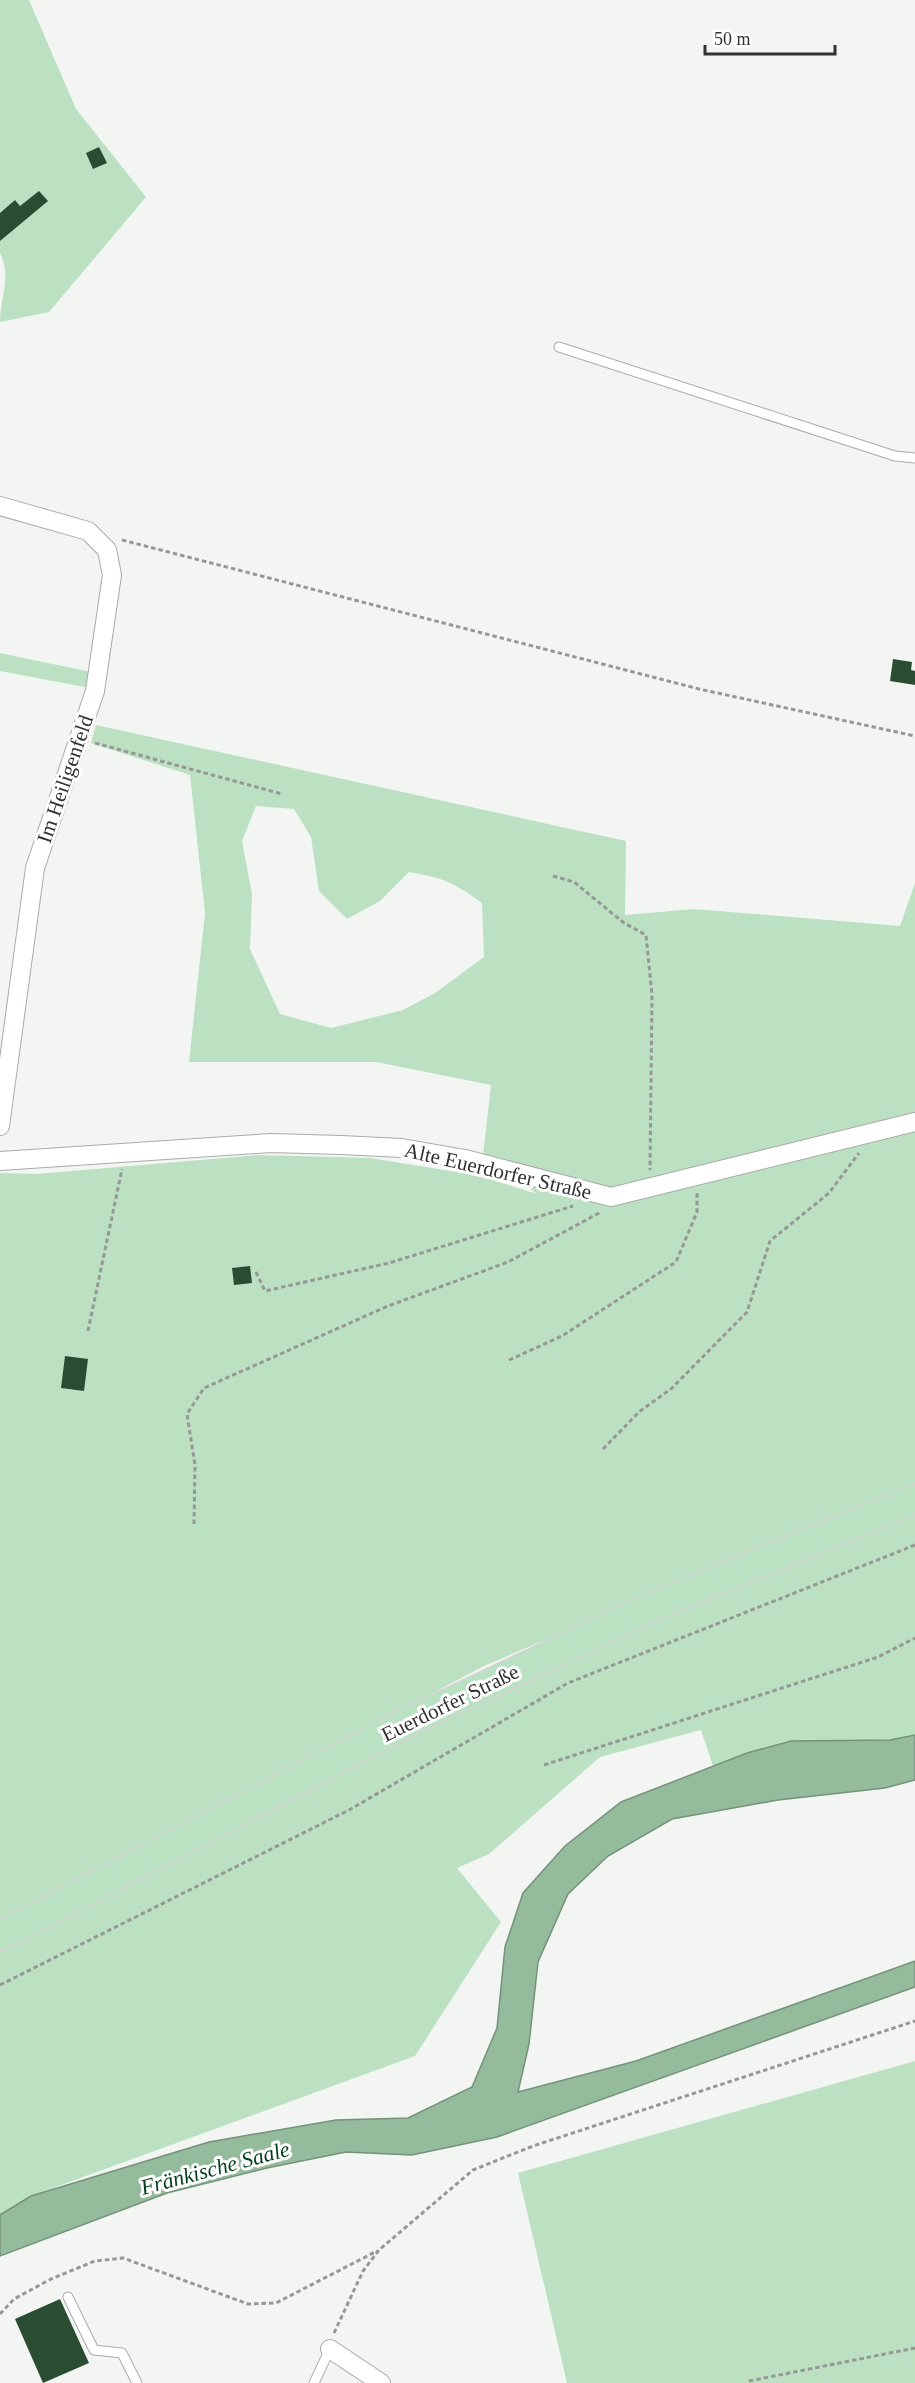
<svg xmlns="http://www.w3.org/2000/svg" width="915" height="2383" viewBox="0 0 915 2383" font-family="Georgia,serif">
  <rect width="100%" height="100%" fill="#f3f5f3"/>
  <path fill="#bce1c2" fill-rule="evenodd" d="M0,0h29l47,109 70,88 -97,115 -49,10c0,-24 12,-45 0,-69z
    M0,653l91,19 -1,16 -90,-17z
    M96,725l530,116 -1,74 69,-6 206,17 15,-43v601l-431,182 -484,257v-750l36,1 223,-19 111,3 106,17 61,19 -54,-39 8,-70 -115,-23h-187l16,-149 -15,-138 -99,-32zM256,806l38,3 17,28 8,54 28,28 33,-18 29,-29c35,6 44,10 73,31l2,54 -49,36 -32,17 -72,18 -51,-14 -30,-65 2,-55 -10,-53z
    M915,1510v225l-25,5 -99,1 -78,25 -12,-36 -101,27 -111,97 -32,14 44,54 -86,134 -384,140 -31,19v-269l467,-240 355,-159z
    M915,2061v322h-348l-49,-210z"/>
  <path fill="#94bb9b" stroke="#76927b" stroke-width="1.5" d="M915,1735v45l-30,8 -107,12 -106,19 -64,37 -40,38 -30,68 -9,82 -11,48 118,-31 279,-100v26l-418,150 -85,18 -66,-3 -79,16 -100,25 -167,63v-41l31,-19 178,-54 127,-22 72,-2 64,-31 25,-59 8,-81 18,-54 42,-47 56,-44 126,-49 44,-12 99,-1z"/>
  <path fill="#2a4c32" d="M99,147l8,16 -14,6 -7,-16z
    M39,191l9,10 -48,40v-28l15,-13 5,6z
    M893,659l19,3 -1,8 4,1v14l-25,-4z
    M250,1266l2,17 -18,2 -2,-17z
    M65,1356l23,3 -4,32 -23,-3z
    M60,2299l29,64 -46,20 -28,-64z"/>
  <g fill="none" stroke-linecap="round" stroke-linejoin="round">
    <defs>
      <path id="lane" d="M559,347l336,109 20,2
        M68,2297l26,53 28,3 15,30
        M314,2383l16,-34"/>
      <path id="street" d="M0,506l88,25 19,19 5,25 -17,116 -60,177 -35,258
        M0,1161l271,-18 70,2 61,3 63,11 146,38 304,-75
        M330,2349l51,34"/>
      <path id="primary" d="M0,1936l402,-211 245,-116 268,-110"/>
    </defs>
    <use href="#lane" stroke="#a9aba9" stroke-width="11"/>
    <use href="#street" stroke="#a9aba9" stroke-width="20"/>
    <use href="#primary" stroke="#d1d2d1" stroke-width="31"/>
    <path stroke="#969896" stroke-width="3" stroke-dasharray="4.5 3" stroke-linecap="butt" d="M122,540l577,149 216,47
      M95,743l187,51
      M553,876l21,6 50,41 22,12 6,60 -2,175
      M256,1272l9,19 124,-28 184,-57
      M88,1331l34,-162
      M509,1360l53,-24 114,-74 21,-50v-20
      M603,1449l36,-37 33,-24 75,-76 23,-71 59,-48 30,-40
      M194,1524l1,-59 -8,-51 17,-26 184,-82 120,-44 93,-50
      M544,1765l334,-108 37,-19
      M0,1985l349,-175 219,-127 347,-138
      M0,2314l14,-15 37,-20 44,-18 28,-3 125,46 28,-1 101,-52
      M334,2333l29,-62 16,-21 94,-80 60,-24 382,-125
      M749,2381l166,-33"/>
    <use href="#lane" stroke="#fff" stroke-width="9"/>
    <use href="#street" stroke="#fff" stroke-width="18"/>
    <use href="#primary" stroke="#bae2c2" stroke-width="28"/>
  </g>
  <g text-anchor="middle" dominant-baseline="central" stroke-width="6" stroke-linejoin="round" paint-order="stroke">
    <g font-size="21" fill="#303130" stroke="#fff">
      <text transform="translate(65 779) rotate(-71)">Im Heiligenfeld</text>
      <text transform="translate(498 1171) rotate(13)">Alte Euerdorfer Straße</text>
      <text transform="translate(450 1703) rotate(-26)">Euerdorfer Straße</text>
    </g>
    <g font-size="22" font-style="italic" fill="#003f18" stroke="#fff">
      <text transform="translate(215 2168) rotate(-15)">Fränkische Saale</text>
    </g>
  </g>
  <path d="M705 45v9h130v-9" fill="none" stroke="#303130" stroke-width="3"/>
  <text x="714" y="45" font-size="18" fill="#303130" stroke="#ffffff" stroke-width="4.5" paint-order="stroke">50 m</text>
</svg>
